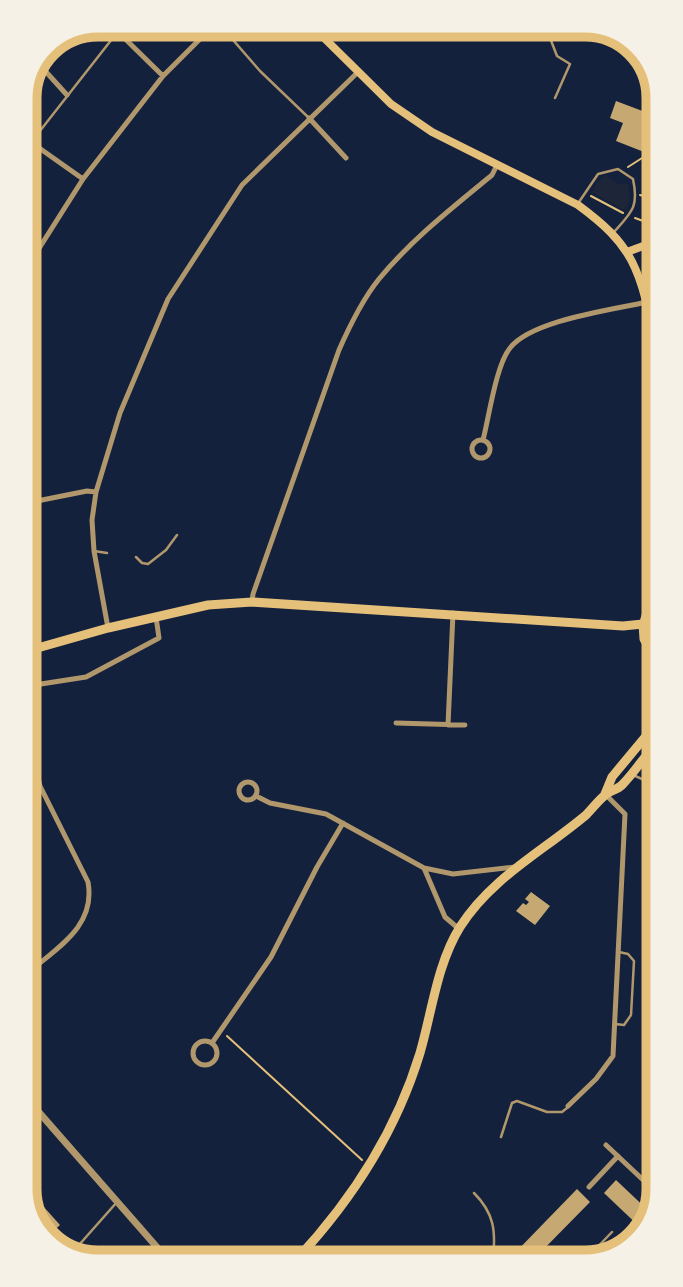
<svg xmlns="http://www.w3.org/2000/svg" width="683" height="1287" viewBox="0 0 683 1287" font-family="'Roboto Condensed',sans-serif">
  <rect width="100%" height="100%" fill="#14213d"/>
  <path fill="#1d2539" d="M606,175l12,9h10l2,15 -5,12 -33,-19 5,-10z"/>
  <path fill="#c6a872" d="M616,101l37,14v13l-9,24 -28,-11 7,-18 -13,-5z
    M531,892l19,14 -15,19 -19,-14 7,-8 3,2 3,-3 -4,-3z
    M616,1180l36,34 -8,17 -40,-38z
    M577,1189l13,13 -55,56h-25z
    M43,1206l17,19 -14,13 -16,-20z"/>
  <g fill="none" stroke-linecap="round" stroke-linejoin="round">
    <path stroke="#e5c07b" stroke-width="2" d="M628,167l25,-16
      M640,195l13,4
      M591,196l32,17
      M635,218l19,7
      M227,1036l135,124"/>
    <path stroke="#b1986c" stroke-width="2.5" d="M220,25l40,46 49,47
      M545,25l12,31 13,8 -15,34
      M25,150l98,-125
      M579,202l19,-28 20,-5 15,10c6,28 -1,33 -19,53
      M94,551l13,2
      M136,557l6,6 6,1 18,-14 11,-15
      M633,775l18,8 5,-1
      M615,1024l9,1 7,-10 3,-54 -6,-7 -9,-2
      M501,1137l11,-34 5,-2 30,11h15l5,-4
      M474,1193c20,20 22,38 19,65
      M71,1254l46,-52
      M588,1257l24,-25"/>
    <path stroke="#b1986c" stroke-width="5" d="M111,25l52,51
      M38,63l29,32
      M309,118l37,40
      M25,138l58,41
      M26,269l57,-90 80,-103 51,-51
      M472 449a9 9 0 1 1 18 0a9 9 0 1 1-18 0Z
      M483,440c6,-23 13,-75 27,-92 22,-28 102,-38 137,-46
      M27,503l60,-12 9,1
      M252,602l1,-8 86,-244c11,-25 23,-50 40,-71 32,-39 74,-72 113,-104l5,-10
      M108,628l-14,-77 -2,-31 4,-28 24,-79 48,-114 74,-114 115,-112
      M28,686l58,-9 73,-39 -3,-21
      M396,723l69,2
      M448,725l5,-112
      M28,737l12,49 48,96c8,44 -30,65 -59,90
      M239 791a9 9 0 1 1 18 0a9 9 0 1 1-18 0Z
      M256,796l14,7 56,11 98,54 29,6 62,-7
      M424,868l21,49 14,12
      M193 1053a12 12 0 1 1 24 0a12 12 0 1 1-24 0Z
      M212,1043l59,-86 46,-90 26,-44
      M568,1106l28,-27 17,-23 12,-242 -20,-20
      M606,1145l52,49
      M589,1187l29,-31"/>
    <path stroke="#b1986c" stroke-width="7" d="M30,1102l139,159"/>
    <path stroke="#e5c07b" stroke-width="8" d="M311,25l80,79 41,28 146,73c23,17 45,35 57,63 29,65 18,162 17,234 -1,38 3,87 -9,122
      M627,252l27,-10"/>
    <path stroke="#e5c07b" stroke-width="9" d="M643,624l1,15 12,19
      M643,624l13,14
      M27,651l81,-23 100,-23 44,-3 371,24 20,-2
      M605,794l7,-17 44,-53
      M296,1260c56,-60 100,-128 124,-207 12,-41 17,-89 40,-126 31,-49 82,-75 126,-112 6,-6 11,-13 18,-19 5,-5 13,-6 18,-11 12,-12 22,-28 34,-41"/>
  </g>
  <path d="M0 0H683V1287H0ZM98 37H585A61 61 0 0 1 646 98V1189A61 61 0 0 1 585 1250H98A61 61 0 0 1 37 1189V98A61 61 0 0 1 98 37Z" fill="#f6f1e7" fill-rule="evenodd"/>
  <path fill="none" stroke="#e5c07b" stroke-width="9" d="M98 37H585A61 61 0 0 1 646 98V1189A61 61 0 0 1 585 1250H98A61 61 0 0 1 37 1189V98A61 61 0 0 1 98 37Z"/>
</svg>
